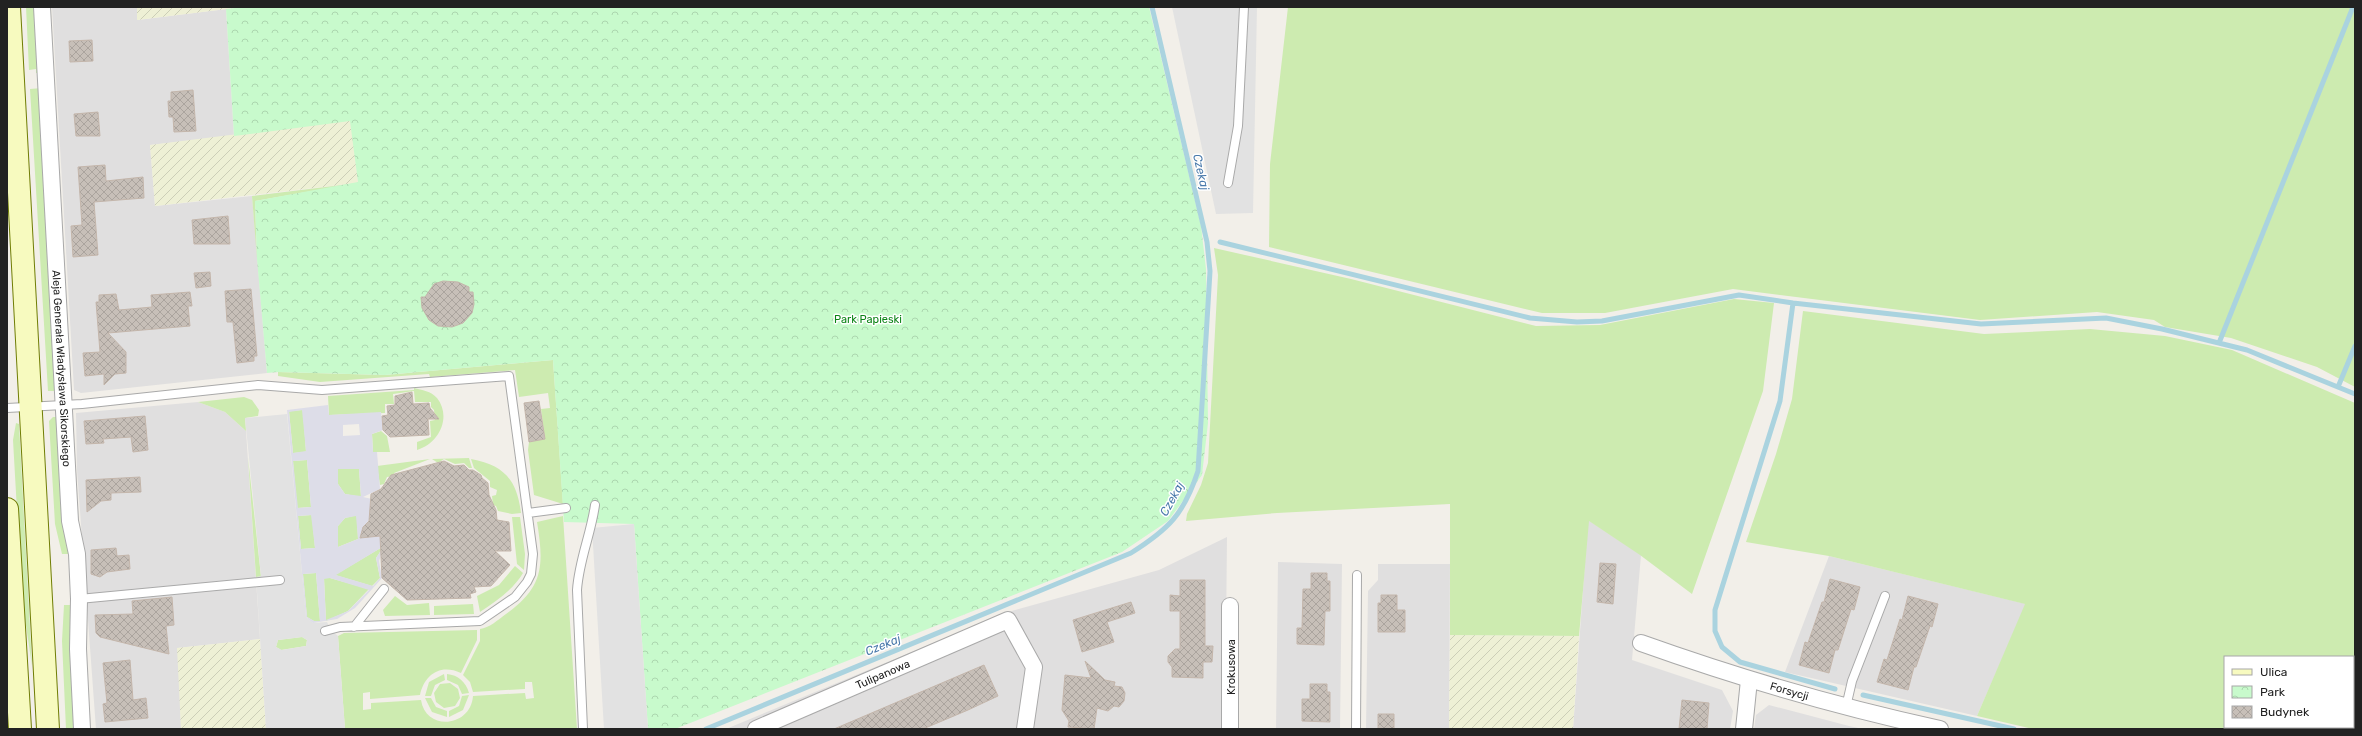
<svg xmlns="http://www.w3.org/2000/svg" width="2362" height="736" viewBox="0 0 2362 736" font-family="Rubik,sans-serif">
  <defs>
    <pattern id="farmland-furrows" width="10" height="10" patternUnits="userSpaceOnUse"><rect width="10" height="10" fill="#eef0d5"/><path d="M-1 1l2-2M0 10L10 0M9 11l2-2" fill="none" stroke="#ccceb7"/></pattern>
    <pattern id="park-crowns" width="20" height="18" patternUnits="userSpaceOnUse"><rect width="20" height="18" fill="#c8facc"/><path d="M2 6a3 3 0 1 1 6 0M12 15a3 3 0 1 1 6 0" fill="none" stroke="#acd6af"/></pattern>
    <pattern id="building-cross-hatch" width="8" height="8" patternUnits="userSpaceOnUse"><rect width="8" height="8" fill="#c7bfb8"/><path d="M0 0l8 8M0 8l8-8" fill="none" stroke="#aba49e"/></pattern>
  </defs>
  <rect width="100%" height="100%" fill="#f2efe9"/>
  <path fill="#e0dfdf" d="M52,7h85l1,13 88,-11 8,127 -84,9 5,61 97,-10 15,177 -186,20 -7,-3z
    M198,402l27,10 21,19 14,208 -82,9 3,81h-85l-19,-259 -1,-57z
    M1588,520l53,35 -9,105 90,30 11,21 -3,18h-157z
    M1227,537l-2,192h-499l282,-117 151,-42z
    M1829,556l197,48 -49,112 -192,-44z
    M1278,562l64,2 -2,165h-64z
    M1378,564h72l-1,165h-83l2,-138 10,-11z
    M1769,705l80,21 14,3h-109l2,-14z
    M2239,727h100l4,2h-105z"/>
  <path fill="url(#farmland-furrows)" d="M137,7h106l-106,13z
    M351,120l7,63 -203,23 -5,-61z
    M1450,635l129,1 -6,93h-124z
    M260,639l6,90h-85l-4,-81z"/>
  <path fill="#cdebb0" d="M26,7h11l2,66h-3v-4l-7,1z
    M1288,7h1067v380l-38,-20 -86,-29 -66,-11 -11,-7 -57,-8 -117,8 -247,-31 -128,24h-63l-273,-66 1,-83z
    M42,88l16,303h-10l-18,-302z
    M358,183l-103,18 2,58 -5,-63z
    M1214,248l137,31 185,47 64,-1 134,-26 40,4 -11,88 -71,203 -52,-39 -51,-34 -10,115 -129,-1v-131l-173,9 -91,8 1,-7 14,-29 7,-22 10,-188z
    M1803,311l181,23 106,-5 75,7 67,14 123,53v326l-16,-2h14v-70h-128v70h14l-1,2h-205l-56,-13 48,-112 -196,-48 -83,-14 30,-88 16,-55z
    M553,360l10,144 -29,-9 -6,-45 1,-8 16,-3 -4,-30 9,-1 -2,-15 -29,4 -4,-27 -85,7 -1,-3 -109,8 -42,-6v-4l107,3z
    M414,388c8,2 17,3 23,10 15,19 2,46 -20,52v-8l14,-5 -1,-16 5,-1 -1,-10 -3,-3v-5h-16l-1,-11 -21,3 1,10h-9v9l-56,2 -1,-19 86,-6z
    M244,397l8,3 7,10 -1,6 -13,2 1,13 -21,-19 -27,-10z
    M303,410l3,42 -13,1 -4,-42z
    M53,417h6l12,137h-9l-7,-30 -6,-103z
    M16,423l3,1 13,242 -10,-67 -9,-159z
    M381,431l6,5 3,16h-17l-1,-18z
    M248,457l13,120h-5z
    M469,458l3,10h-3l-5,-5 -9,1 -11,-5 -6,4 -6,-4z
    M430,459l-36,14 1,3 -8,1 -3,7 -4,1 -3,-19z
    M471,459c34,6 46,22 50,54l-9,1 -14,-3 -2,-5 -3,-1 -1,-9 4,-1 1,-5 -7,-3v-6l-16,-13z
    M307,460l4,47 -14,1 -4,-47z
    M338,469h21l2,28 -16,-3 -7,-10z
    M312,515l3,33 -14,1 -3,-33z
    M357,515l1,24 -20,8v-21l7,-8z
    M563,516l14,213h-232l-7,-93 6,-3 133,-3v10l-16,33c-21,-10 -37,2 -41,22l-50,4v-7l-7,1v17l8,-1v-6l50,-3c5,32 50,27 52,-4l52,-3 1,6 8,-1 -2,-16h-7v7l-52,3 -3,-10 -7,-7 17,-34v-12c9,-1 18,-9 26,-15 38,-27 38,-49 31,-92z
    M512,517h8l5,37 -1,16 -7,-6z
    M384,546l-8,12 4,20 -8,8 -37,-11z
    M515,566l8,7c-10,17 -27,28 -43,39l-3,-16 22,-11z
    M316,573l4,48h-6l-7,-4 -4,-43z
    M324,578h6l39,11 -21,22 -22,10z
    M395,596l12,9 22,-2 1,12 -45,1 -2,-6z
    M473,604l1,10 -40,1v-9z
    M64,605h9l2,124h-9l-4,-88z
    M302,637l5,3 -1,6 -25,4 -5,-3 2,-7z
    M444,674l1,6 -10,5 -4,11h-6l4,-14z
    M447,674c11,1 19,8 22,19l-7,1 -4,-9 -11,-5z
    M450,683l8,6 2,9 -5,8 -11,2 -8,-6 -2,-9 6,-9z
    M469,695l-6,15 -14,7v-6l10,-5 3,-10z
    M425,698h6l5,9 11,4v6l-15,-5z"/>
  <path fill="url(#park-crowns)" d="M243,7h906l52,219 5,43 2,154 -6,52 -34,46 -46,31 -447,177h-27l-14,-205 -70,-2 -11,-162 -168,15 -107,-3 -11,1 -10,-114 -2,-58 103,-19 -8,-61 -116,15 -8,-127z"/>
  <path fill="#e2e2e2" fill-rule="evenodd" d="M1172,7h85l-4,206 -37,1z
    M287,414l19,203 7,6 14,-1 4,8 7,6 7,93h-79l-10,-152 5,-1 -16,-158zM302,637l5,3 -1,6 -24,4 -6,-3 2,-7z
    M634,524l14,205h-44l-12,-201z"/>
  <path fill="#dddde8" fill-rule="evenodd" d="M328,405l1,10 52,-3 2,18 -11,4 1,18h4l3,37 -17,8 9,2 1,15 -4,1v5l-6,7 31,7 8,4 -21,17 -2,6 3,17 -27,30 -18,11 -24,4 -7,-6 -19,-207zM302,410l4,41 -13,2 -4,-41zM359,424l1,11 -17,1v-11zM307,460l4,47 -13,1 -5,-47zM338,469h21l2,27 -16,-2 -7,-10zM311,515l4,33 -14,1 -3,-33zM356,516l2,23 -20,8v-21l7,-8zM384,546l-8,12 4,20 -7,8 -37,-11zM316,573l4,48h-6l-7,-4 -4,-43zM330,578l39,12 -21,21 -22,9 -2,-41z"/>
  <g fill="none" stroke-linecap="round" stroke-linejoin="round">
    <path stroke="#aad3df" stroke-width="5" d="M1220,242l310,76 47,4 25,-1 137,-26 54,8 188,21 125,-6 56,11 85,21 108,44
      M1793,303l-13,98 -65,209v21l7,16 18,15 95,27
      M2219,343l134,-336
      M2338,387l17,-41
      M1863,695l151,34
      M706,729l425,-176c38,-24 53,-39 67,-82l12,-200 -3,-29 -55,-235"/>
  </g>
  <path fill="url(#building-cross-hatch)" stroke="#c4b6ab" d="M92,40l1,21 -23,1 -1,-21z
    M193,90l3,41 -22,1 -1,-15h-4l-1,-16h3v-9z
    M98,112l2,24h-24l-2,-22z
    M105,165l1,16 37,-4 1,21 -50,4 4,53 -25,2 -2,-31 11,-1 -4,-58z
    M228,216l2,28h-36l-2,-24z
    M210,272l1,14 -15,2 -2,-15z
    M443,281l15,1 11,5v5h4l1,12 -2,9 -9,10 -11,4 -14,-1 -9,-6 -7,-12 -1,-11h4l9,-13z
    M251,289l6,67h-3v5l-17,2 -4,-41h-6l-2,-31z
    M190,292l2,14h-4l2,20 -82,7 18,19v21l-11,1 -11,11v-11l-19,2 -2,-23 17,-1 -4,-50h3v-7l17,-1 3,16 33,-3 -1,-12z
    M412,392l1,12 16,-1 1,5 9,11h-11l1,16 -39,2 -7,-7 -1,-14 6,-1 -1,-9 8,-1v-9z
    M539,401l6,38 -16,3 -5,-39z
    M145,416l3,34 -15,2 -2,-15 -28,2 1,4 -18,1 -2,-23z
    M444,461l10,5 10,-1 5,5h4l8,5 1,3 6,5 1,12 7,15 1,10 12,2 2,29h-16l15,14 -19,21 -17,1 2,5 -6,2 1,4 -64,2 -25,-22 -2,-42 -20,2 3,-11 6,-6 2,-27 10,-5 10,-14z
    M140,477l1,15 -30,1v7l-10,1 -14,11 -1,-32z
    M116,548l1,8 12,-1 1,14 -23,3 -7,5 -9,-3v-24z
    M1600,563l16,1 -3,40 -16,-2z
    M1311,573h16v8h3v30h-5l-1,34 -27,-1v-16h5l1,-39h8z
    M1830,579l30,8 -6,23 -3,-1 -13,41h-3l-6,23 -30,-8 6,-23 3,1 14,-41h2z
    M1180,580h25v66h8l-1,16h-9v16l-31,-1v-10l-4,-5v-6l7,-7h5v-38h-10v-16l10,1z
    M1381,595h16v15h8v22h-27v-29h3z
    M1908,596l30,8 -6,23 -2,-1 -14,41h-2l-6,23 -31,-8 7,-23 3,1 13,-41 2,1z
    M172,597l2,28 -8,1 3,28 -69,-17 -4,-4 -1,-18 38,-1 -1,-13z
    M1131,602l4,11 -28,9 7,20 -32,10 -9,-32z
    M130,660l3,40 13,-2 2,20 -43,4 -2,-18 4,-1 -4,-40z
    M1085,661l20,19 10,2 -1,4 8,1 3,6 -1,8 -5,6 -5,-1 -6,5 -11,-3 -3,21 -26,-2 1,-6 -7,-11 3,-35 26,3z
    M984,665l14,31 -30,14 -45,19h-89z
    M1310,684h17v8h3v30l-28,-1v-22h8z
    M1682,700l27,3 -2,26h-28z
    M1378,714h16v15h-16z"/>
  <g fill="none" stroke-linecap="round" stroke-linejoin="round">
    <defs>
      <path id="lane" d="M1228,183l10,-57 6,-119
        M7,408l75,-4 176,-19 64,5 187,-14 24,178 -2,20 -4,8 -12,15 -35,24 -140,6 -15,4
        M528,513l38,-5
        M79,599l201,-19
        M354,627l30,-38
        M1846,707l6,-26 33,-85
        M583,729l-6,-139c2,-30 14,-56 18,-85
        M1356,729l1,-154"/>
      <g id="street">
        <path id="s1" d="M42,7l28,514 7,33 2,45 -1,50 4,80"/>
        <path id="s2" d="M1641,643c98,35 197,64 299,86"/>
        <path id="s3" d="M756,729l252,-109 26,47 -9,62"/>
        <path d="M1230,729v-123"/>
        <path d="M1744,729l5,-49"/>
      </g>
      <path id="secondary" d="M9,7l39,722
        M7,509l13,220"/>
    </defs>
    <use href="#lane" stroke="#a9a9a9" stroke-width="10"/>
    <use href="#street" stroke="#a9a9a9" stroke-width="18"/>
    <use href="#secondary" stroke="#707d05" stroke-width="24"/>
    <use href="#lane" stroke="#fff" stroke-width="8"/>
    <use href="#street" stroke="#fff" stroke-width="16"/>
    <use href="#secondary" stroke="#f7fabf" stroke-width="22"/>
  </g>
  <g text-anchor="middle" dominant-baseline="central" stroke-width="3" stroke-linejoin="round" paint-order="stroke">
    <g font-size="11" fill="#0c8416" stroke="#fff">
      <text x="868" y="319">Park Papieski</text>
    </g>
    <g font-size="11" fill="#222" stroke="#fff">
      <text stroke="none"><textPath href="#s1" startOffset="362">Aleja Generała Władysława Sikorskiego</textPath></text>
      <text transform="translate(1231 667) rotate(-90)">Krokusowa</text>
      <text stroke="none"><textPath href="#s3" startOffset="138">Tulipanowa</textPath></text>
      <text stroke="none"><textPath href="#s2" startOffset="156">Forsycji</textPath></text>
    </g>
    <g font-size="12" font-style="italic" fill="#4a7aab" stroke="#fff">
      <text transform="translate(1201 172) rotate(77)">Czekaj</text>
      <text transform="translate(1172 499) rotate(-61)">Czekaj</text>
      <text transform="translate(883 645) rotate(-22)">Czekaj</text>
    </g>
  </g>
  <rect width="2362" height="736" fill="none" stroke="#222222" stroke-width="16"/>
  <rect x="2224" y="656" width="130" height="72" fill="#ffffff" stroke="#a7a7a7"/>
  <rect x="2232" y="669" width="20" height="6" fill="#f7fabf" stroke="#a7a7a7"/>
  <text x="2260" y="676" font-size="12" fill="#222222">Ulica</text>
  <rect x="2232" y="686" width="20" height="12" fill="url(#park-crowns)" stroke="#a7a7a7"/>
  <text x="2260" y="696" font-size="12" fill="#222222">Park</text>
  <rect x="2232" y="706" width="20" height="12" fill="url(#building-cross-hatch)" stroke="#a7a7a7"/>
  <text x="2260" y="716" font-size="12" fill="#222222">Budynek</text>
</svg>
